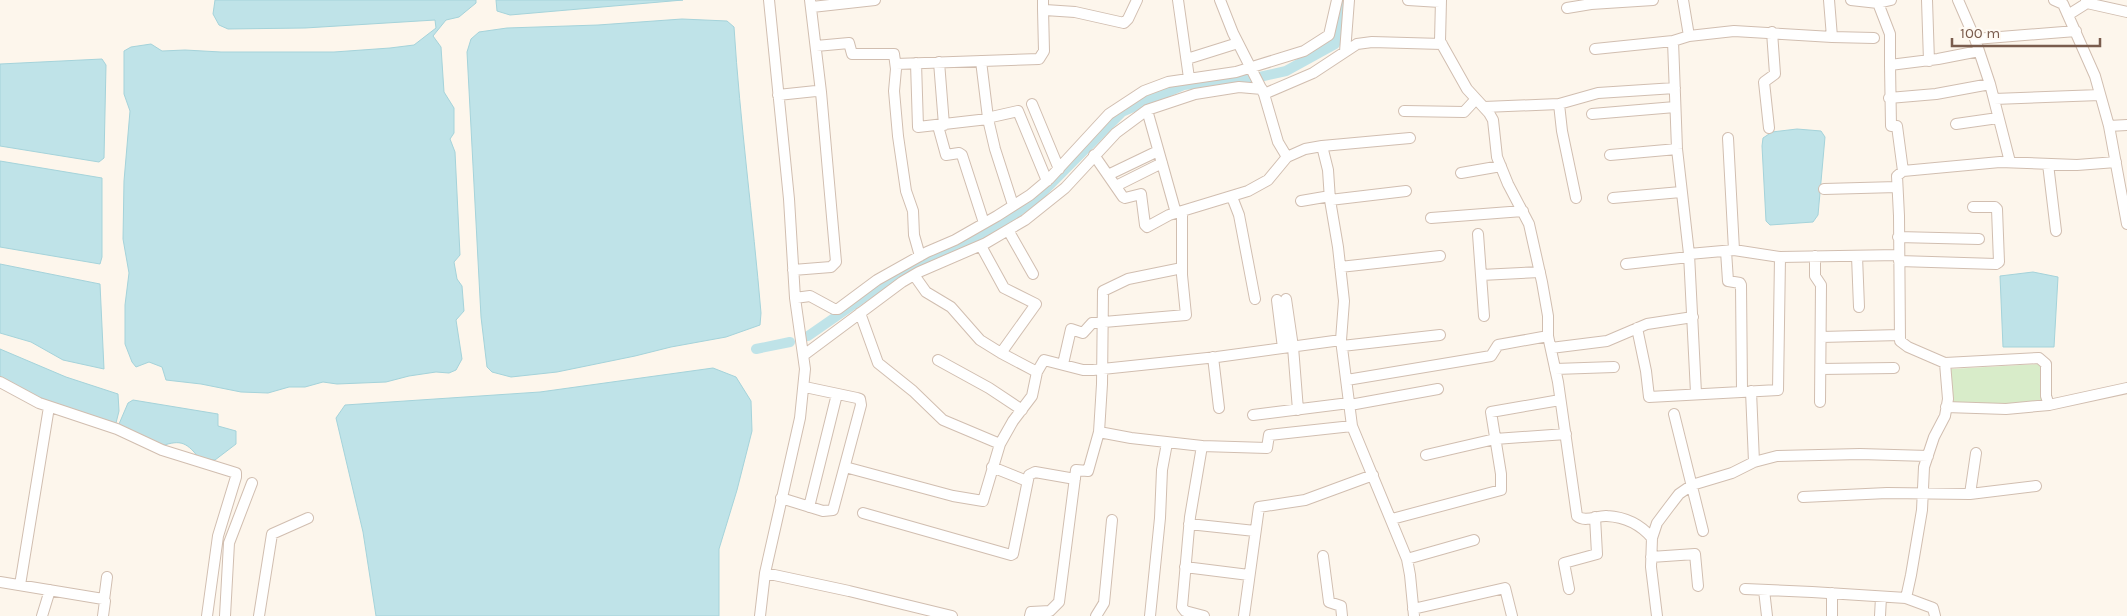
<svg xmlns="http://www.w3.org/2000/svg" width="2127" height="616" viewBox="0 0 2127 616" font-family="Karla,sans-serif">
  <rect width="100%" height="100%" fill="#fdf6ec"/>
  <path fill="#d8ecc9" d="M2039,364l3,3 1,34 -47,3 -43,-2 -2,-2 -2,-28 2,-3z"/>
  <path fill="#bfe3e8" stroke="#a5d3da" d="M215,0h261v3l-17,14 -13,3 -13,16 8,11 3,45 10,16v25l-4,6 5,13 5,103 -6,7 3,17 5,7 2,25 -8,9 6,39 -6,11 -7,3 -13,-1 -27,4 -23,6 -49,2 -14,-2 -18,5h-16l-21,6 -27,-1 -40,-8 -35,-4 -4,-13 -13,-5 -13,5 -4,-5 -7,-18v-39l4,-32 -6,-34 1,-58 6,-70 -6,-17v-43l7,-4 20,-3 11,7 23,-1 36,2h113l56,-4 24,-3 22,-17 -1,-8 -130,8 -77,1 -9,-4 -6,-11z
    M496,0h187l-173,15 -13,-4z
    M682,19l45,2 7,6c6,95 19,191 27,286l-1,12 -34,12 -55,10 -36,9 -78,16 -46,5 -19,-5 -5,-5 -6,-50 -14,-265 4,-13 8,-7 28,-4 91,-3z
    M102,59l4,6 -2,93 -5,4 -99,-16v-82z
    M1797,129l24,2 4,6 -7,78 -5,7 -43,3 -4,-4 -4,-75 1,-8 9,-6z
    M0,161l102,17v79l-2,7 -100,-17z
    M0,264l100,20 4,85 -41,-9 -32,-18 -31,-9z
    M2033,272l25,5 -4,70h-51l-3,-71z
    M0,349l66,28 52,17 1,17 -4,16 -87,-34 -28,-15z
    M713,368l23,9 15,24 1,30 -15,59 -18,59v67h-343l-13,-84 -27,-114 9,-13 195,-13z
    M133,400l85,14v12l18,5v13l-21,16 -16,-2c-14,-18 -20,-18 -41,-11l-36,-17 -3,-6 9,-21z"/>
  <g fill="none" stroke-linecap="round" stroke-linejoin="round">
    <path stroke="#bfe3e8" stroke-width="10" d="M808,336l75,-52 38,-22 42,-17 30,-16 43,-30 86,-87 62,-27 71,-7 31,-7 49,-27 8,-23 -2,-21
      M756,349l34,-7"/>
    <defs>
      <path id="street" d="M1043,0v9l2,1 30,2 49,11 4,-4 9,-19
        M1178,0l11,78
        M1220,0l13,33 31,61 14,48 9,15
        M1408,0l32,2
        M1441,0l-1,41 27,48 22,24 4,7 4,37 11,27 21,40 13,58 6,34v20l10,46 19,134c8,7 21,-1 30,0 18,1 34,9 45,22
        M1683,0l6,36 45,-5 98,6 -3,-37
        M1851,0l27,3 13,-3
        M1927,0l2,61
        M1958,0l17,39 15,45 20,78
        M2054,0l9,4 32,72 14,50 18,98
        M1878,3l12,31v31
        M2087,3l40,9
        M812,7l63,-7
        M1567,8l24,-4 62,-4
        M2068,15l19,-12 -1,-3
        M1832,37l42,1
        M1975,39l101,-8
        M1673,41l4,108 12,105 7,139
        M816,46l33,-3 3,11h42l2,15 -2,22 4,45 8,55 7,20 1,24 6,21
        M1595,49l78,-8 16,-5
        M1345,52l4,-52
        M1187,59l51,-16
        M981,61l7,57
        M939,62l5,63
        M916,63l2,64 70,-8 7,30 18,56
        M896,64l143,-5 5,-8 -1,-42
        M1264,94l49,-21 44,-29 15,-2 70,2
        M778,95l38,-4
        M1889,98l47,-4 54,-10
        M1994,99l106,-4
        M1032,104l27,65
        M1559,104l3,27 14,67
        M1484,107l75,-3 39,-11 77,-5
        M1147,110l29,103
        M1404,111l60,1 12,-13
        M1592,114l83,-7
        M987,118l31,-7 29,70
        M1956,124l42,-6
        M938,126l8,29 13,-2 3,2 22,68
        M1891,126l-1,-61 48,-6 41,-8
        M1897,126l6,45
        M2109,126l18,-1
        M1769,128l-5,-46 11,-8 -3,-42
        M1728,138l6,112
        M1322,146l88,-8
        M1094,155l29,42 2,1 16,-4 4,31 2,2 22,-12 79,-24 20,-11 19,-23 18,-8 17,-3 6,24 2,30 8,47 6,54 -3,39 11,86 55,133 3,16 4,41
        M1610,155l67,-6
        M2048,164l8,67
        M1461,173l40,-7
        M1108,175l50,-24
        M1116,186l46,-23
        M1824,189l73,-2
        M1232,197l7,18 16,84
        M1613,198l68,-6
        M1330,200l76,-9
        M1301,201l29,-5
        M1431,218l92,-7
        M1008,230l25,44
        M1478,234l3,41
        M1898,237l81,2
        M981,246l23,42 32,16 -35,49
        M1726,251l2,30 12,2 1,2 1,106
        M1689,254l45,-4 46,7 119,-2
        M1815,256v20l6,9 -1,117
        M1857,256l2,51
        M1899,261l97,3 3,-2 -2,-53 -2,-2h-22
        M1626,264l63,-7
        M1340,267l100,-11
        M1182,268l-54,11 -25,12 -1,93 -3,48 32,6 71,8 65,2 2,-13 83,-9
        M793,270l38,-3 5,-5 -15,-170 -11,-92
        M914,275l12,17 25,15 29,33 21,13 36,19 7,-12 39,10h10l124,-13 124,-17
        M795,298l15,-2 24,13h4l39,-29 50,-28 28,-12 42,-24 33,-21 19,-16 60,-65 35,-23 24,-9 68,-10 68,-21 25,-16 8,-35
        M1286,299l7,48 5,63
        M1277,300l6,48
        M860,313l18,50 35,28 30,29 57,24
        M1484,316l-3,-41 59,-3
        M1637,328l9,43 3,26 129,-7 2,-133
        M1821,337l79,-2
        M1342,346l98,-11
        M1551,348l56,-7 40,-17 46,-7
        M804,355l98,-73 17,-10 67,-29 39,-23 40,-32 51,-55 31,-23 48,-16 44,-7 23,2
        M1213,357l6,51
        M938,360l51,28 33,22
        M1945,363l94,-5 7,6v32l3,9
        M1063,364l8,-35 12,4 9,-10 94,-8 -4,-40v-63
        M1555,369l59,-2
        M1821,369l73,-1
        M1347,380l144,-24 7,-11 50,-9
        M0,382l39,21 78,26 45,21 74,23v4l-18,59 -11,80
        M1751,391l3,71
        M1350,405l88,-16
        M1946,407l60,2 43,-4 78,-17
        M1674,414l29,117
        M1253,415l96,-12
        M1202,446l-12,71 -8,90 3,4 19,5
        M1426,455l69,-16 71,-5
        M845,467l108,29 30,5 17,-57 13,-23 19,-25 5,-24
        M992,467l35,14
        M1970,494l6,-41
        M1803,497l84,-4 83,1 66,-8
        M781,498l42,13 10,-1 28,-105 -1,-6 -3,-1 -52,-11
        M809,507l28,-113
        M863,513l148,42 2,-1 16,-79 6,-3 40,7
        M1392,519l109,-29v-16l-10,-62 69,-12
        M1189,524l66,7
        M1323,556l6,46 12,4 1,10
        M1651,557l44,-3 3,32
        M1407,559l67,-19
        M1185,567l64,8
        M765,573l84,18 103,25
        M0,582l103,17 2,2 -2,15
        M20,585l29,-178
        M1569,589l-5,-26 33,-9 -2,-37
        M1745,589l67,3 94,6 27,10 2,8
        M1764,590l3,26
        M1906,598l5,-23 11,-65 2,-43 10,-30 11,-21 3,-17 -3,-36 -37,-16 -8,-6 -1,-125 -2,-40 6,-5 97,-9 77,3 39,-3
        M104,600l3,-23
        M1413,609l92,-21 7,28
        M42,616l8,-26
        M225,616l4,-73 23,-60
        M259,616l13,-82 36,-16
        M760,616l5,-43 35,-155 5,-49 -10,-71 -6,-99 -20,-199
        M1030,616l1,-4 19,-1 9,-9 17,-132 12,1 11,-39
        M1096,616l8,-13 8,-83
        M1150,616l10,-98 2,-48 5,-27
        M1244,616l15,-109 46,-7 68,-25
        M1657,616l-6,-49 1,-29 5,-15 12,-16 10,-13 13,-9 40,-12 22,-11 23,-6 83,-2 68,2
        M1832,616v-23
        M1880,616l1,-19"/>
    </defs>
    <use href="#street" stroke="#d1beb0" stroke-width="12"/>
    <use href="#street" stroke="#fff" stroke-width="10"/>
  </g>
  <path d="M1952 38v8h148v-8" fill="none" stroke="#7a5c4d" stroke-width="2.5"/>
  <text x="1960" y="38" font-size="15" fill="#7a5c4d" stroke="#fffaf3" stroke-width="4" paint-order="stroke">100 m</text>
</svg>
